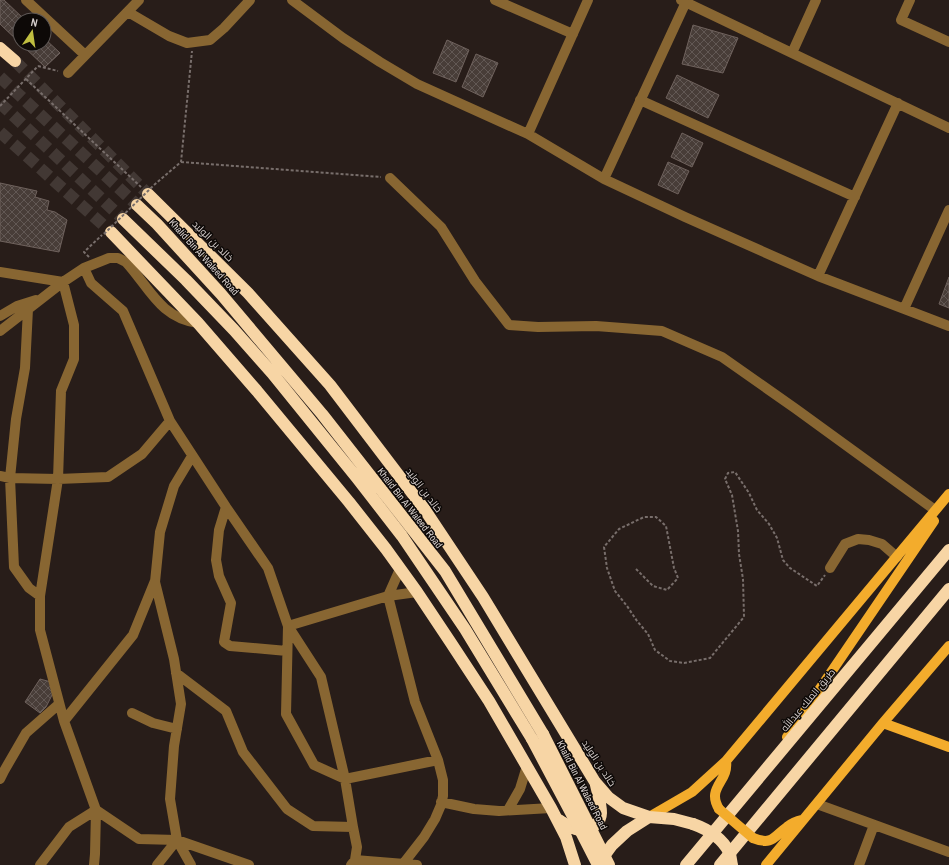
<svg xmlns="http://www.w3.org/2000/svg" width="949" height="865" viewBox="0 0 949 865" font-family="'Archivo Narrow',Cairo,sans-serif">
  <defs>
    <pattern id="building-cross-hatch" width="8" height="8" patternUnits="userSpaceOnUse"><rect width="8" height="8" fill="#483d38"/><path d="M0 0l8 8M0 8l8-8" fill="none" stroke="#625854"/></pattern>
  </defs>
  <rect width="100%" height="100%" fill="#281d19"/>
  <path fill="url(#building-cross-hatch)" stroke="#6f625d" d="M0,0h4l21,20h-5v23l-20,-19z
    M693,25l45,13 -15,35 -41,-9z
    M44,38l16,15 -15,14 -24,-23h23z
    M447,40l22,10 -13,32 -23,-9z
    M476,54l22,9 -15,34 -21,-10z
    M677,75l42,20 -11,23 -42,-20z
    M682,133l21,10 -11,24 -21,-10z
    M668,162l21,9 -11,23 -20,-9z
    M0,183l37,8 -2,6 14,4 -2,9 8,2 12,8 -8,32 -59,-11z
    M949,277v31l-10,-4z
    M40,679l11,3 3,9 -8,16 -6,6 -15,-11z"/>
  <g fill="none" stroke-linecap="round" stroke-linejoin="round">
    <path stroke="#423834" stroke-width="12" stroke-dasharray="12 6" stroke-linecap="butt" d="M15,61l133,133
      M0,77l137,128
      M0,103l123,116
      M0,132l111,100"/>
    <path stroke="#786e6b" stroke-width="2" stroke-dasharray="3 2" stroke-linecap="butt" d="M38,66l20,5
      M26,79l115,108
      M181,162l200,15
      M154,185l27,-23 11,-111
      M89,257l-5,-5 18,-17
      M636,569l17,17 14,4 11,-12 -4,-10 -8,-42 -10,-9h-12l-25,12 -15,18 3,21 8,23 12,15 10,15 11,13 7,16 15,11 14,2 26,-5 34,-41 -1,-38 -4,-25 -1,-23 -6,-36 -7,-16 3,-6 7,-1 14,21 8,17 12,14 8,14 6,22 7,8 27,18 8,-11"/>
    <path stroke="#886632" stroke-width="10" d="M26,0l59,55
      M292,0l51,38 37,24 37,22 111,50 76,45 81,38 133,59 131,50
      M495,0l78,34
      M681,0l268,128
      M910,0l-9,20 48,22
      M128,12l41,24 18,7 23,-3 14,-12 26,-28
      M792,53l24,-53
      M68,73l71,-73
      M640,100l215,97
      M528,134l60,-134
      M390,178l51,49 34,54 34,44 29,2 58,-1 66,5 60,26 74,52 139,101
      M604,179l82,-177
      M84,268l7,15 32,28 47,110 56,86 42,61 20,58 33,51 24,102 8,48 4,20 -2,13 -4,5
      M0,272l63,10 11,43v34l-13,32 -3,88 -18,117v34l24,91 32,89 43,29 38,1 72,25
      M818,276l80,-173
      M28,309l-3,59 -9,51 -6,59 4,89 15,21 11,8
      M904,309l45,-99
      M0,316l17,-10 19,-6
      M0,331l63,-49 21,-14 25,-10h9l8,4c23,25 34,56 72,61
      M0,476l10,2 48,1 50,-2 34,-23 28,-33
      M226,507l-7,23 -3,30 3,16 12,27 -7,39 6,4 57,5
      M830,568l15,-24 13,-5 11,1 13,4 15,13
      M400,569l-12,27 27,106 23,58 5,20v16l-2,9 -6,14 -11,18 -21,27
      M417,592l-29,4 -100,30 -2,88 28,51 31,14 93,-19
      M176,673l50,38 17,41 44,57 26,17 40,1
      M132,713l21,10 24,6
      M64,721l69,-86 22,-54
      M0,779l4,-8 22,-38 33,-29
      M441,802l33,7 25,2 52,-3
      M817,804l132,48
      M508,810l12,-21 7,-23
      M355,860l62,5
      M40,865l29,-38 27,-17
      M94,865l1,-11 1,-44
      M157,865l20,-25
      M191,865l-14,-25 -7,-41 4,-53 7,-42 -7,-45 -19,-77 5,-50 14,-46 18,-30
      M859,865l15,-40"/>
    <path stroke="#f3ac2c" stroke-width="10" d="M883,723l66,24
      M787,737l147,-216
      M719,809c-13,-22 10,-27 7,-48
      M649,817l43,-25 34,-31 223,-267
      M753,838c20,8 21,-2 34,-11 5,-4 10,-6 15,-7
      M766,865l117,-142 66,-77"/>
    <path stroke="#f7d5a5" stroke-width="12" d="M0,48l15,13
      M148,194l100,99 82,92 95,125 58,87 112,185 13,15 15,11 26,9 25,2 19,5
      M137,205l20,19 64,70 101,120 123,157 98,163
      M123,219l63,61 48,50 38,43 85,105 45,58 63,93 67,110
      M111,232l87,91 59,68 92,111 37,47 31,43 34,51 38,58 62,107 15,29 9,28
      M557,819c12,7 27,19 39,5 3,-2 5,-7 5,-11 0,-9 -3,-19 -5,-28
      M599,863l13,-18 15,-14 22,-14
      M686,865l263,-315
      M720,865l229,-276"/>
    <path stroke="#786e6b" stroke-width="2" stroke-dasharray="3 2" stroke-linecap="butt" d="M0,106l38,-40
      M104,234l49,-48"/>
    <path stroke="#f3ac2c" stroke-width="10" d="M719,809l34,29"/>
    <path stroke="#f7d5a5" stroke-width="12" d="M543,734l66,131
      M532,739l45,85 21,41
      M693,824c14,5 29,14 36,28 2,4 2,9 3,13"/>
  </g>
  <g text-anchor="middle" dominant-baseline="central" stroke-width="3" stroke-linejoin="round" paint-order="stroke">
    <g font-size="10" fill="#d7cfcd" stroke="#0d0907">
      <text transform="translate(213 241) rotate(45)">خالد بن الوليد</text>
      <text transform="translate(204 257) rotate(48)">Khalid Bin Al Waleed Road</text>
      <text transform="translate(424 490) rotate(53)">خالد بن الوليد</text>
      <text transform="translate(410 508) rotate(52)">Khalid Bin Al Waleed Road</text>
      <text transform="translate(808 700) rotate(-50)">طريق الملك عبدالله</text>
      <text transform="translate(599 763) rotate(57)">خالد بن الوليد</text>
      <text transform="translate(582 785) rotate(63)">Khalid Bin Al Waleed Road</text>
    </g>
  </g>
  <g transform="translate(32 32) rotate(13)"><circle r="19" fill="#0d0907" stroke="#5e5856"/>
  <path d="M0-3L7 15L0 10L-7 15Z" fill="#c0be40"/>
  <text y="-6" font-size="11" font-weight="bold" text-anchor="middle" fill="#d7cfcd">N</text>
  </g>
</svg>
